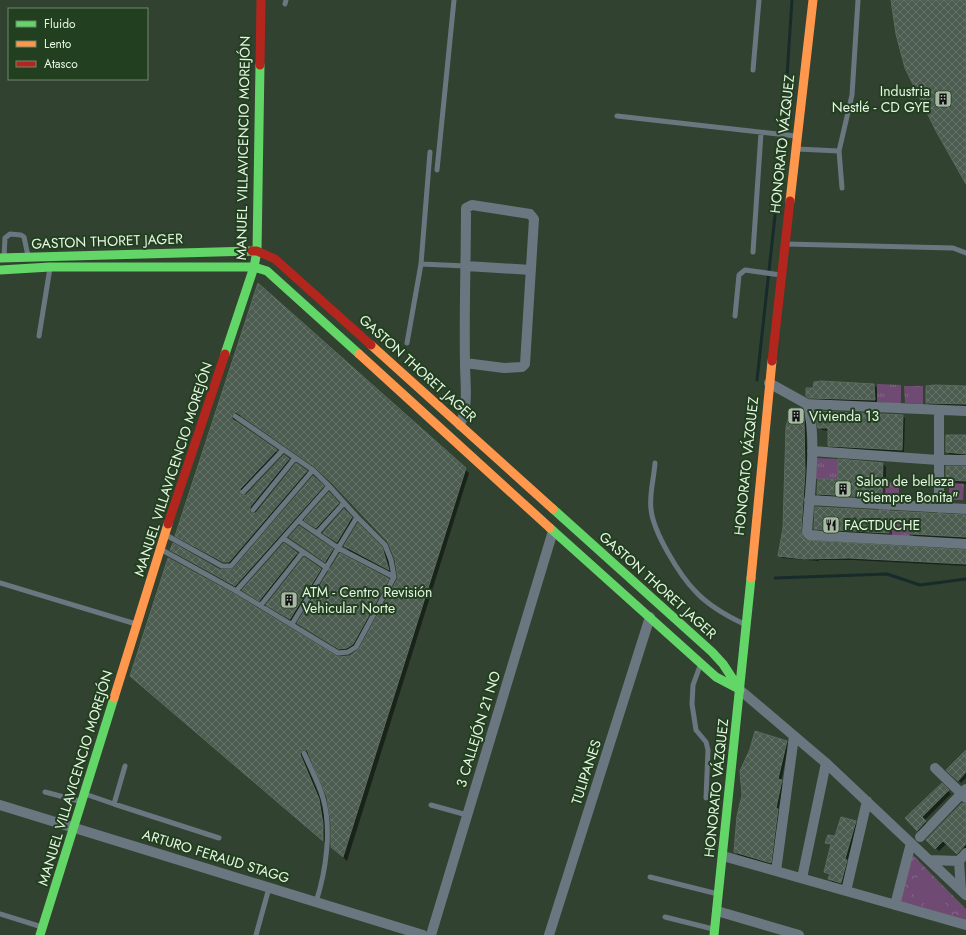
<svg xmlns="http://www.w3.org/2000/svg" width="966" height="935" viewBox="0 0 966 935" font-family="Jost,sans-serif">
  <defs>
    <pattern id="grass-tufts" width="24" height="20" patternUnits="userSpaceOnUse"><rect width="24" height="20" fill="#6f4b74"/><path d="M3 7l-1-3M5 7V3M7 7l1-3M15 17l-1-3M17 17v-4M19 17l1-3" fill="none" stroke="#836688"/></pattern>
    <pattern id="park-crowns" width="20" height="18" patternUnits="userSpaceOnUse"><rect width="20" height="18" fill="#6f4b74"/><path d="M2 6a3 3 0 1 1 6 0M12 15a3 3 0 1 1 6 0" fill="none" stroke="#836688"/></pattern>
    <pattern id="building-cross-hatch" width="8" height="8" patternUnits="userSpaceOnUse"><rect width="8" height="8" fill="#4c5c50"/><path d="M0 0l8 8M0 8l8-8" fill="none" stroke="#667469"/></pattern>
  </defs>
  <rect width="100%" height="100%" fill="#324230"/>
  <path fill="url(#grass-tufts)" d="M877,384l24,1v19l-24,-2z
    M904,386h19v18l-18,-1z
    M815,458l23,1v20h-24z
    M883,482h16v18h-17z
    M949,482l15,1 -1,17h-14z
    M879,505l11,1v14h21l-1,19 -21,-1 1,-18 -12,-1z"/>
  <path fill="url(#park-crowns)" d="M911,853l55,56v15l-68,-20z"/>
  <path fill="#6f4b74" d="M923,870l29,26 -16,18 -28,-25z"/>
  <path fill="#0007" d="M259,284l210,189 -122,388 -10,-10 -9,-54 -19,-43h-3l-2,5 19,45 4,40 -191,-164 214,-24 10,-6 39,-71 -3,-20 -7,-17 -68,-71 -80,-55 -6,3 1,4 45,32 -37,39v2l40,-40 9,8 -39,50 3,-1 49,-41 5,4 -83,90 -47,-26 -4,-5z
    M874,385l3,3v15l-65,-3 -5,-5z
    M966,387v20l-37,-2 -2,-3z
    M802,412l4,10 2,53 -5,60 4,7 159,9v15l-114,-6h-33v1l-37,-3 -2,-3z
    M902,416l3,2 -1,34 -72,-4 -3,-3v-14l-7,-1 -3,-3z
    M966,436v20l-17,-2 -3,-3z
    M839,460l44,4 3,3 -1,34 -64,-4 -3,-3 21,-14z
    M966,468v16l-17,-1 -3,-3z
    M313,477l14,14 -87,99 -64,-36 -4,-4 48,20 13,1z
    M333,498l9,10 -21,24 -15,-12z
    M816,508l150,8v24l-52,-3 -2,-3v-11l-20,-1v14l-74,-5 -3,-3z
    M344,510l12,13 -14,23 -18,-13z
    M358,525l28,28 6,20 -43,-22 -4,-5z
    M290,537l42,13 5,4 -7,11z
    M284,545l17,13 -37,46 -20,-14z
    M320,569l5,5 -30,49 -27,-18z
    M388,580l4,4 -35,65 -13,4 -46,-30z
    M786,741l3,3 -8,37 3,3 -6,27 2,2 -7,52 -35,-10 -3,-3z
    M966,751v27l-5,5 -13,-13z
    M942,785l9,9 -27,27 4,4 -8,8 -13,-15z
    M966,805v45l-6,6 -13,-13 -8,8 -11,-11z
    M855,822l3,2 -11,38 2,1 -5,22 -12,-3 -3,-3 2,-4 -6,-3 7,-26 -6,-4z"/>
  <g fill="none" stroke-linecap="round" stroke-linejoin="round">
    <path stroke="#182b2b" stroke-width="3" d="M757,380l25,-228 10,-152
      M775,578l112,-4 33,11 46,-6"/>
  </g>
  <path fill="url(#building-cross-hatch)" stroke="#5b6c5f" d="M891,0h75v184l-30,-53 -31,-63 -9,-34z
    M258,283l208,185 -123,389 -12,-10v-24l-4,-26 -20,-47h-5l-2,4 19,45 4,25v17l-193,-165 38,-118 66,36 104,63 12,-1 9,-7 39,-71 -3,-19 -7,-17 -56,-59 -17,-16 -79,-55 -4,2v5l45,31 -37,39 1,6h5l38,-40 5,4 -39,48v6h6l40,-50 11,8 -78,91h-6l-48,-26z
    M821,381l53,3 1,16 -66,-2 -3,-2v-8h7l1,-6z
    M935,385l31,1v18l-40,-1v-17z
    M790,411h12l2,7 1,54 -4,60 4,8 161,10v14l-117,-6 -45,1 -26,-3 5,-28 3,-101z
    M815,411l88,4 -1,35 -74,-4v-18h-10z
    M946,435h20v19l-20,-2z
    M838,459l45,4 -1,35 -65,-4 1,-15h20z
    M946,466h20v15l-20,-1z
    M313,476l11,10 -89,100 -65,-36 3,-7 47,27 13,-1z
    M329,492l10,11 -23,25 -12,-8z
    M815,507l151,8v22l-55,-3v-14h-21l-1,13 -75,-4z
    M344,509l8,8 -15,25 -14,-9z
    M358,523l24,24 7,23 -45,-24z
    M299,526l34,23 -8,13 -36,-25z
    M284,543l13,10 -38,48 -17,-11z
    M340,553l49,26 -36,65 -6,4 -8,1 -42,-26z
    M304,557l17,12 -31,50 -24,-14z
    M755,731l32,10 -9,38 4,1 -6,28 2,1 -7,54 -37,-11 3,-36 5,-21 -2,-24 10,-22z
    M966,750v22l-8,9 -12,-11z
    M942,783l7,7 -27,27 4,4 -9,10 -12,-13z
    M962,803l4,1v40l-9,10 -14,-13 -8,8 -9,-9z
    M841,817l15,4 -11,38 2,1 -6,23 -13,-4 2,-5 -6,-2 7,-28 -6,-1 3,-8 7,1z"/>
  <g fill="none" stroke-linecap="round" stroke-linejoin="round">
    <path stroke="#6b7780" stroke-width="5" d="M285,4l1,-4
      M753,70l6,-70
      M617,116l179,20
      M797,149l42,2 3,37
      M839,151l13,-56 6,-95
      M430,152l-9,112 45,2
      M437,170l17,-170
      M786,244l167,4 13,5
      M753,252l8,-119
      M4,257l1,-19 5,-4 11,1 3,2 4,19
      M735,316l4,-41 6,-5 36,5
      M39,336l11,-68
      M407,343l14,-79
      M235,416l78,54
      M655,463c-1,15 -6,32 -4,46 2,23 29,67 45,83 13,14 31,24 48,32
      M329,486l28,31
      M243,492l40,-42
      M253,510l42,-52
      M299,521l39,27 56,29
      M317,533l27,-30
      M166,535l56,31h9l82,-96 16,16 -93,105
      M283,538l44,30
      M162,550l74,41 102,62 10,-1 8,-5 38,-70 -3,-17 -6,-15 -28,-28 -65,107
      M0,583l136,41
      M261,605l42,-53
      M700,666l-7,19 -1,19 4,26 10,12 2,8 -2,48
      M304,753c6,14 15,30 19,45 9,32 3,73 -7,104
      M45,792l34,9
      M85,794l29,10 11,-38
      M114,804l105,34
      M431,805l36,10
      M650,877l68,17
      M0,914l42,13
      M665,917l48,12
      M256,935l13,-47"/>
    <path stroke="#6b7780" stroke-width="10" d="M466,266l65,4
      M769,383l38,21 159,7
      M807,404c11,30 2,94 0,128l2,3 157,9
      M939,410v98
      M460,425c9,-20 5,-41 5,-63 -1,-51 1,-102 1,-154l6,-3 58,9 4,5 -9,145 -3,3 -18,1 -39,-5
      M812,451l126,9h28
      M809,500l157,9
      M740,690l86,73 140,132
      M935,768l31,30
      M0,805l423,130
      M920,837l46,-48
      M723,856l243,69
      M929,860l30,1 2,29
      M959,861l7,-8
      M776,871l18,-135
      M802,878l24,-115
      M846,891l21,-90
      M895,905l16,-62
      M717,911l82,24
      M431,935l122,-404
      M549,935l101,-318"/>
    <path stroke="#63d668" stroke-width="9" d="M0,258l252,-7
      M0,270l50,-3h204l13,4 92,83
      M225,354l29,-87 3,-16 3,-186
      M553,509l159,143 11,12 17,26
      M550,528l166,149 21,11
      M40,935l74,-237
      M714,935l37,-357"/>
    <path stroke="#ff974d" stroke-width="9" d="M790,201l23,-201
      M371,345l182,164
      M359,354l191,174
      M751,578l21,-217
      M114,698l54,-174"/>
    <path stroke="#b3261e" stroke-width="9" d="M260,65l1,-65
      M252,251h5l18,8 96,86
      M772,361l18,-160
      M168,524l57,-170"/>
  </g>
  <defs>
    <symbol id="building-square" viewBox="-11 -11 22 22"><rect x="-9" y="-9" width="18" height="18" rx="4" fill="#a6b7a4" stroke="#223f1f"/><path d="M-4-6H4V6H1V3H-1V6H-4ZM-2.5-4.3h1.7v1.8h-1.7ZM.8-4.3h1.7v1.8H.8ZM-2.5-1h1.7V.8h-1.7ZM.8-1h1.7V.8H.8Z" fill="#111"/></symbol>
    <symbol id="restaurant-square" viewBox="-11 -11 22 22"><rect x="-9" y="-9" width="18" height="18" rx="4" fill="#a6b7a4" stroke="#223f1f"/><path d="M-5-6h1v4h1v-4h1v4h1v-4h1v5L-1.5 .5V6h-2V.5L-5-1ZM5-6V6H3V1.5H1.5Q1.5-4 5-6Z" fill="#111"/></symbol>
  </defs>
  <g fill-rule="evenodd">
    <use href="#building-square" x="933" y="89" width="20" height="20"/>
    <use href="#building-square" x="786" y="406" width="20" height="20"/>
    <use href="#building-square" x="833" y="479" width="20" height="20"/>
    <use href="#restaurant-square" x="821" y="515" width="20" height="20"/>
    <use href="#building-square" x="279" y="590" width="20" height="20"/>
  </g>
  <g text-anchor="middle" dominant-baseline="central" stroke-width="4" stroke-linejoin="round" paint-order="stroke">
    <g font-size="14" fill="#e5f6e3" stroke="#223f1f" text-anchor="start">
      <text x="930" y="91" text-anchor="end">Industria<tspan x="930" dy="16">Nestlé - CD GYE</tspan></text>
      <text x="809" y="416">Vivienda 13</text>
      <text x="856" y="481">Salon de belleza<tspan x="856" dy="16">"Siempre Bonita"</tspan></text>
      <text x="844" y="525">FACTDUCHE</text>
      <text x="302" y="592">ATM - Centro Revisión<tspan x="302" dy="16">Vehicular Norte</tspan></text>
    </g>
    <g font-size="14" fill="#e5f6e3" stroke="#223f1f">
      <text transform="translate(782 144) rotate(-84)">HONORATO VÁZQUEZ</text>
      <text transform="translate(243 148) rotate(-89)">MANUEL VILLAVICENCIO MOREJÓN</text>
      <text transform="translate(107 241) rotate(-2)">GASTON THORET JAGER</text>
      <text transform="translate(418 368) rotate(42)">GASTON THORET JAGER</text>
      <text transform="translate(746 466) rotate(-84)">HONORATO VÁZQUEZ</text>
      <text transform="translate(173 469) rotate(-72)">MANUEL VILLAVICENCIO MOREJÓN</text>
      <text transform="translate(658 585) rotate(42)">GASTON THORET JAGER</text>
      <text transform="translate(478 729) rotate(-73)">3 CALLEJÓN 21 NO</text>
      <text transform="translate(586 772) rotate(-72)">TULIPANES</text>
      <text transform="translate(75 778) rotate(-73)">MANUEL VILLAVICENCIO MOREJÓN</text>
      <text transform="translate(716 788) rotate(-84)">HONORATO VÁZQUEZ</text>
      <text transform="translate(216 856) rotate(17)">ARTURO FERAUD STAGG</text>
    </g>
  </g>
  <rect x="8" y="8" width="140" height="72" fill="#223f1f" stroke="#70886d"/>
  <rect x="16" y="21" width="20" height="6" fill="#63d668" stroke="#70886d"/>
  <text x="44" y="28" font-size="12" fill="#e5f6e3">Fluido</text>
  <rect x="16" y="41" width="20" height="6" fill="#ff974d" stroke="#70886d"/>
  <text x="44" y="48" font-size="12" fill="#e5f6e3">Lento</text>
  <rect x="16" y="61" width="20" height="6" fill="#b3261e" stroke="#70886d"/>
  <text x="44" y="68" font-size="12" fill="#e5f6e3">Atasco</text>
</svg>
